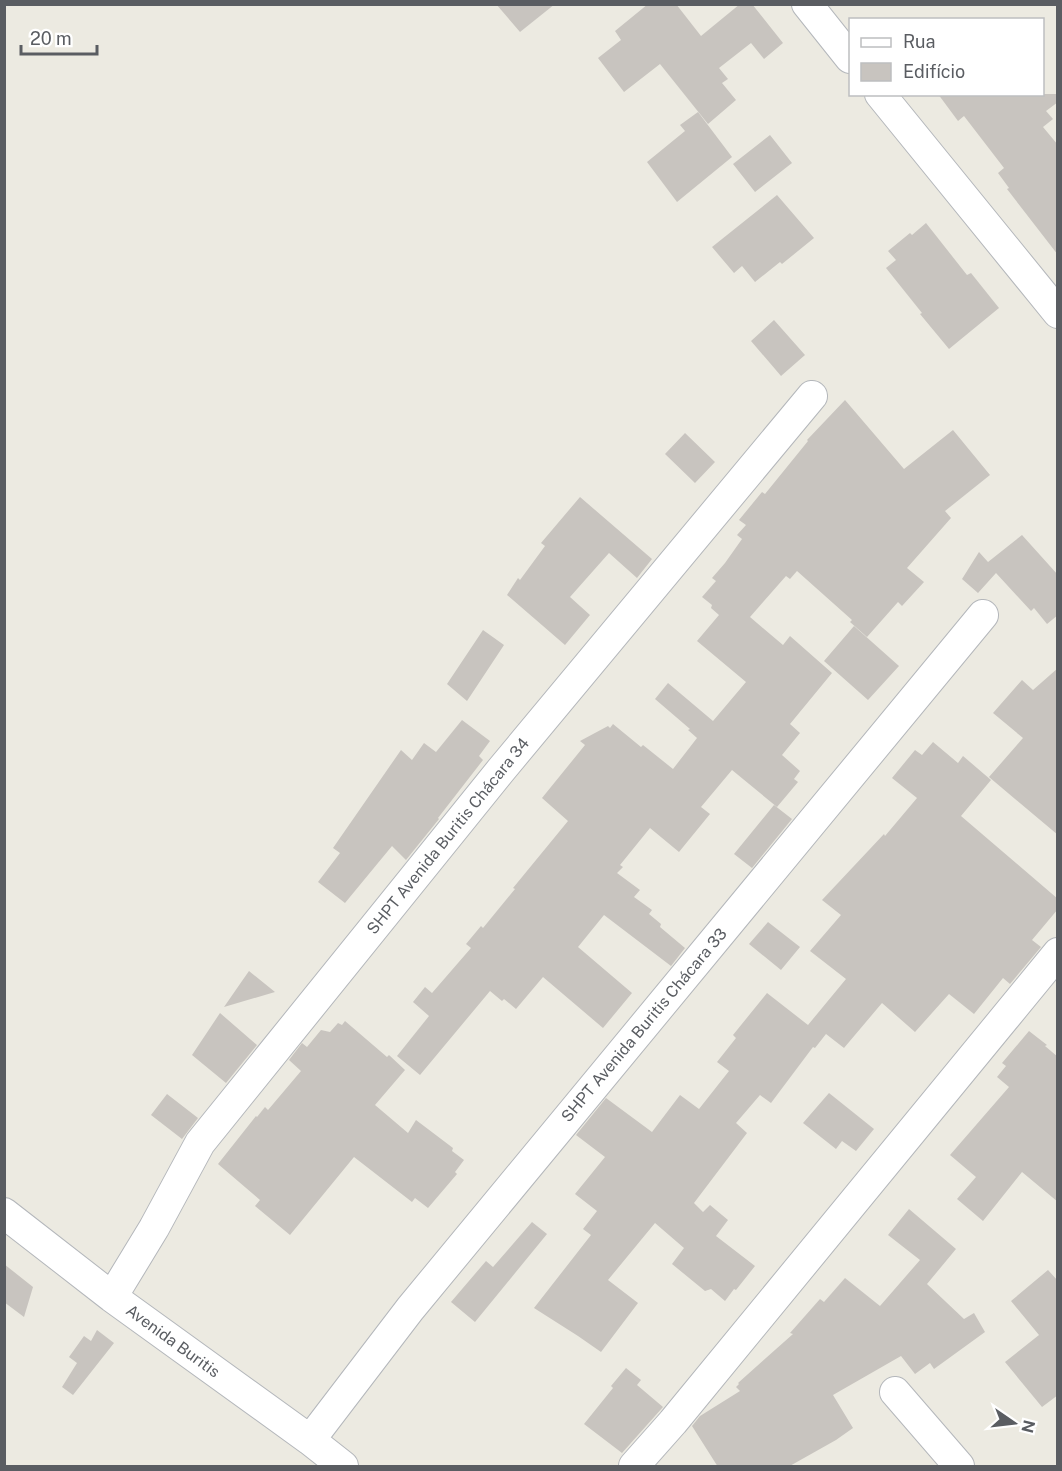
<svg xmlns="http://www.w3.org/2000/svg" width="1062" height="1471" viewBox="0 0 1062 1471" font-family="'Public Sans',sans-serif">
  <rect width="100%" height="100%" fill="#eceae1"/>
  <path fill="#c8c4bf" d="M496,4h59l-35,28z
    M648,4h28l25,32 39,-32h12l31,39 -19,16 -13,-16 -32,25 9,11 -6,4 14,17 -28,24 -48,-60 -36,28 -26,-34 23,-18 -6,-9z
    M938,94h120v8l-12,9 7,8 -10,8 15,18v110l-51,-66 2,-1 -11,-15 6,-5 -40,-52 -6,5z
    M698,112l34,45 -55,45 -30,-40 38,-31 -5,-6z
    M770,135l22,28 -37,29 -22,-28z
    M777,195l37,43 -32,26 -2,-2 -25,20 -13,-16 -8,7 -22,-26z
    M926,223l41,52 4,-2 28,35 -50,41 -29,-35 2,-1 -36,-45 10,-8 -8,-9 22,-18 2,2z
    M774,320l31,35 -24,21 -30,-35z
    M845,400l59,69 49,-39 37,45 -45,36 6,7 -44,50 17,14 -22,24 -4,-4 -31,35 -17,-15 2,-2 -55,-49 -7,8 -4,-3 -36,41 33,28 7,-9 42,37 -42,51 10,9 -18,22 18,16 -6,8 4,3 -21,25 -45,-37 -31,37 9,7 -31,38 -29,-24 -30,37 3,2 -6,6 23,17 -6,7 18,13 -3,4 12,10 -1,3 25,21 -14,18 -67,-51 -26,32 54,46 -29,35 -60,-51 -27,32 -12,-10 -2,2 -12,-10 -70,84 -23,-19 32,-40 -16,-14 12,-15 7,6 39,-45 -5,-4 15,-18 2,2 32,-39 -2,-1 55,-67 -26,-23 43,-53 -5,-4 28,-15 2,2 3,-4 28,23 2,-2 30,24 24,-31 -9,-8 2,-1 -35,-30 13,-16 45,38 33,-39 -49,-41 22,-26 -8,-7 1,-3 -10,-8 14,-16 -4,-3 13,-15 17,-24 -5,-4 9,-10 -7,-5 23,-28 3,2 43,-53 -1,-1z
    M685,433l30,29 -20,21 -30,-29z
    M580,497l72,62 -15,19 -28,-25 -39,44 20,18 -25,30 -58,-50 11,-17 2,2 25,-34 -4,-3z
    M1022,535l36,40v40l-11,9 -13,-16 -3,3 -35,-38 -18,20 -16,-14 17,-27 9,10z
    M854,626l45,40 -31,34 -44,-39z
    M483,630l21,15 -37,56 -20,-17z
    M1058,668v167l-69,-58 34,-39 -30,-25 29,-33 11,10z
    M462,720l28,21 -11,15 4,4 -45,58 1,1 -33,41 -14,-14 -47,57 -27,-21 22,-29 -7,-5 68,-98 11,10 12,-17 12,9z
    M933,742l25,21 5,-7 28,24 -30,36 97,83v10l-26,31 9,7 -31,37 -7,-6 -29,36 -25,-20 -34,38 -33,-29 -38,45 -18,-14 -11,14 -2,-1 -42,56 -11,-8 -24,28 11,10 -53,70 9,9 7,-7 18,15 -12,16 39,30 -19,24 -2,-1 -9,12 -14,-12 -6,2 -33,-27 12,-16 -29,-25 -47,57 30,23 -37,49 -23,-16 -44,-28 57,-73 -8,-6 14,-18 -22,-17 30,-37 -29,-22 30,-37 46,34 28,-37 19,14 30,-38 -12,-9 19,-24 -3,-3 34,-42 41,32 38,-46 -36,-28 31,-36 -19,-15 62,-66 1,2 32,-38 -25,-20 23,-28 7,5z
    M774,805l18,14 -40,49 -18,-14z
    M768,922l32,25 -19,23 -32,-26z
    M249,971l26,21 -51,15 18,-26z
    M220,1013l37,32 -31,38 -34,-28z
    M345,1021l42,36 2,-2 16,15 -30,35 33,28 8,-13 37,28 -1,3 12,9 -9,12 2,2 -29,34 -13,-10 -3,4 -58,-45 -64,78 -35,-29 5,-6 -42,-36 38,-48 1,1 8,-10 3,3 33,-39 -12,-11 13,-17 5,4 14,-17 9,2 8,-9 4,2z
    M1029,1031l18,14 -2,1 13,11v145l-36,-30 -39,49 -26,-22 19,-22 -26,-22 59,-68 -12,-10 9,-11 -4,-3z
    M829,1093l45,36 -18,22 -14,-10 -6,8 -33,-26z
    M167,1094l31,24 -16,21 -31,-24z
    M909,1209l47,40 -29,35 37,35 10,-6 11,19 -51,37 -4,-6 -15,11 -14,-18 -68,39 20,33 -17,12 -48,27h-70l-26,-41 8,-10 40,-25 -4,-4 3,-3 -1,-1 55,-49 -3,-1 30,-34 4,3 21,-24 35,28 40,-46 -32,-25z
    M532,1222l15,12 -72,88 -24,-20 35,-41 7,6z
    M4,1264l29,23 -9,30 -20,-15z
    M1048,1270l10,11v114l-16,12 -37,-45 34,-27 -28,-34z
    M97,1330l17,13 -41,52 -11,-8 15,-24 -8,-6 15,-21 7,5z
    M626,1368l15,12 -4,5 26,22 -41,46 -38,-29 29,-36 -2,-2z"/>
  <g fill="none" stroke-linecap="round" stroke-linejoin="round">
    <defs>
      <path id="minor" d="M807,4l43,54
        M880,94l178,219
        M4,1213l108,84 198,143 33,26
        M112,1297l42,-69 46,-85 301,-373 311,-374
        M895,1392l64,74
        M310,1440l100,-131 573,-694
        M634,1466l39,-44 385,-469"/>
    </defs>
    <use href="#minor" stroke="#b4b7bb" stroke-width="32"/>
    <use href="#minor" stroke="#fff" stroke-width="30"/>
  </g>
  <g text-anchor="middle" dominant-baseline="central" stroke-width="4.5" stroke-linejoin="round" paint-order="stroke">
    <g font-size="16" fill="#5a5d62" stroke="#fff">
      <text transform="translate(448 836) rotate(-51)">SHPT Avenida Buritis Chácara 34</text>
      <text transform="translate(644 1025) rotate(-50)">SHPT Avenida Buritis Chácara 33</text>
      <text transform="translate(173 1341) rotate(36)">Avenida Buritis</text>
    </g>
  </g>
  <rect width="1062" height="1471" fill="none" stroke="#5a5d62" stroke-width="12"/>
  <rect x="849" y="18" width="195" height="78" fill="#ffffff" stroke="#bdbec0" stroke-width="1.5"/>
  <rect x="861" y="38" width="30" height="9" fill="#ffffff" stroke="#bdbec0" stroke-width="1.5"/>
  <text x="903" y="48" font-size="18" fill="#5a5d62">Rua</text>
  <rect x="861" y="63" width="30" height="18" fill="#c8c4bf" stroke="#bdbec0" stroke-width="1.5"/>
  <text x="903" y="78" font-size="18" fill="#5a5d62">Edifício</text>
  <g transform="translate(1014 1423) rotate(104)" stroke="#ffffff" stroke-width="4.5" paint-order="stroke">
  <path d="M0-4.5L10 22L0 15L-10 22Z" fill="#5a5d62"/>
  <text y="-9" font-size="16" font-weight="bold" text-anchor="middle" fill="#5a5d62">N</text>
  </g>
  <path d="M21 45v9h76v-9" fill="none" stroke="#5a5d62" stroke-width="3"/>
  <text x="30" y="45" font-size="18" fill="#5a5d62" stroke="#ffffff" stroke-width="4.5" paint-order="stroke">20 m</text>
</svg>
